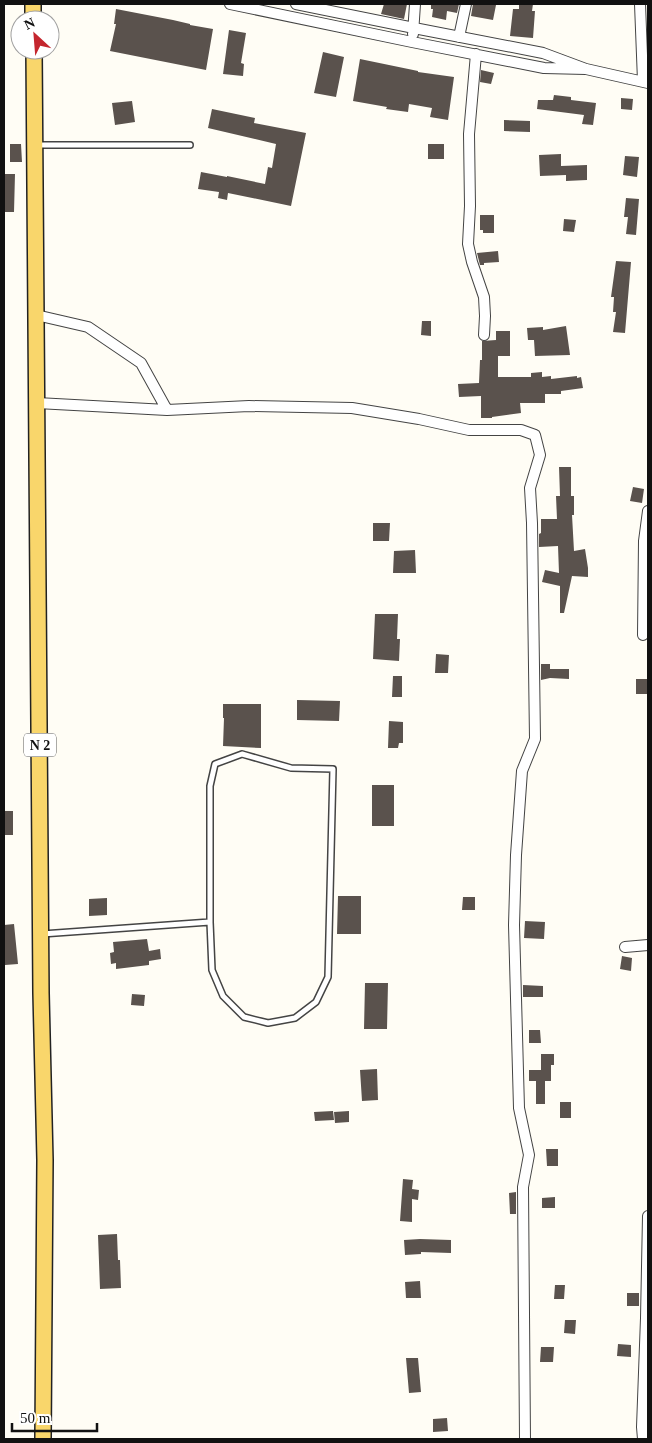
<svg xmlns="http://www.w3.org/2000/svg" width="652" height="1443" viewBox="0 0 652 1443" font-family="Georgia,serif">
  <rect width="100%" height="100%" fill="#fffdf5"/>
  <path fill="#5a524d" d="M384,4h23l-3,15 -23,-5z
    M431,4h28l-2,9 -10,-2 -1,9 -14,-3 1,-8h-2z
    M473,4l23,1 -3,15 -22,-4z
    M519,4h14l-1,7h3l-2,27 -23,-2 3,-27h6z
    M116,9l57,11 17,4v1l23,4 -7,41 -96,-19 6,-27h-2z
    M229,30l17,3 -5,30 3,1 -1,12 -20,-2z
    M323,52l21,5 -8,40 -22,-4z
    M360,59l58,12v1l36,5 -6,43 -18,-3 2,-9 -23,-4 -1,8 -22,-3 1,-2 -34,-6z
    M481,70l13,3 -3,11 -11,-2z
    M554,95l17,2v3l25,3 -3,22 -11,-1 2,-9 -47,-6 1,-9h15z
    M621,98l12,1 -1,11 -11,-1z
    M132,101l3,21 -20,3 -3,-22z
    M212,109l43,9 -1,5 52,10 -15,73 -63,-13 -1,7 -9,-2 1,-6 -21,-3 3,-17 26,5v-1l38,8 3,-17 4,1 4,-24 -68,-16z
    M504,120l26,1v11l-26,-1z
    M10,144h11l1,18h-12z
    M428,144h16v15h-16z
    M561,154v12l26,-1v15l-21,1v-6l-26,1 -1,-21z
    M625,156l14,1 -2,20 -14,-2z
    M4,174h11l-1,38h-10z
    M626,198l13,1 -3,36 -10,-1 2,-17h-4z
    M480,215h14v18h-11v-3h-3z
    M564,219l12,1 -2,12 -11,-1z
    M498,251l1,11 -15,1v2h-4l-3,-12z
    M616,261l15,1 -6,71 -12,-1 3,-20h-3l1,-15h-3z
    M422,321h9v15l-10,-1z
    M566,326l4,29 -35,1 -1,-16h-6l-1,-12 16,-1v3z
    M496,331h14v25h-12v21h33v-4l11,-1v5l9,-1v3l26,-3v2l4,-1 2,11 -22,3v3h-16v9h-25l1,10 -29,4v1h-11v-22l-22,1 -1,-13 21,-1 1,-23h2v-19l14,-1z
    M559,467h12v29h3v19h-2l2,36 11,-2 3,19v9l-16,-1 -8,37h-4v-27l-18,-4 3,-12 14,3 -1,-27 -19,1v-13l2,-1v-14h16l-1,-23h4z
    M633,487l11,2 -2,14 -12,-2z
    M373,523h17l-1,18h-16z
    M415,550l1,23h-23l1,-22z
    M375,614h23l-1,25h3l-1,22 -26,-2z
    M436,654l13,1 -1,18h-13z
    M541,664h9v5h19v10l-19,-1 -9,2z
    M393,676h9v21h-10z
    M636,679h12v15h-12z
    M297,700l43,1 -1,20 -42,-1z
    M223,704h38v44l-38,-2 1,-28h-1z
    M389,721l14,1v21h-4l-1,5h-10z
    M372,785h22v41h-22z
    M4,811h9v24h-9z
    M338,896h23v38h-24z
    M463,897h12v13h-13z
    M107,898v17l-18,1v-17z
    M525,921l20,1 -1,17 -20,-1z
    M14,924l4,40 -13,1 -1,-40z
    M147,939l2,12 11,-2 1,10 -12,2v4l-33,4v-6l-5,1 -1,-11 4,-1 -1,-10z
    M622,956l10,2 -1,13 -11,-2z
    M365,983h23l-1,46h-23z
    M523,985l20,1v11h-20z
    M132,994l13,1 -1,11 -13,-1z
    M529,1030h11l1,13h-12z
    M541,1054h13v11h-3v16h-6v23h-9v-23h-7v-11h12z
    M377,1069l1,31 -16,1 -2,-31z
    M560,1102h11v16h-11z
    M333,1111l1,9 -19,1 -1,-9z
    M349,1111v11l-14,1 -1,-11z
    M546,1149h12v17h-11z
    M403,1179l10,1 -1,9 7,1 -1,10 -6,-1v23l-12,-1z
    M516,1192v22h-6l-1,-21z
    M555,1197v11h-13v-10z
    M117,1234l1,26h2l1,28 -21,1 -2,-54z
    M420,1239l31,1v13l-30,-1v2l-16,1 -1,-15z
    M420,1281l1,17h-15l-1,-16z
    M555,1285h10l-1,14h-10z
    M627,1293h12v13h-12z
    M565,1320h11l-1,14 -11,-1z
    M618,1344l13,1v12l-14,-1z
    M541,1347h13l-1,15h-13z
    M406,1358h12l3,34 -12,1z
    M447,1418l1,13 -15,1v-13z"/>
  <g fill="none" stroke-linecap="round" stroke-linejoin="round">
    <defs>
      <path id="lane" d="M37,145h153
        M42,934l168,-12v-136l5,-22 27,-10 49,14 42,1 -5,208 -12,25 -21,16 -27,5 -24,-6 -21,-21 -11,-26 -2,-48"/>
      <path id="street" d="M230,4l182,38 132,26 42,1
        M296,4l118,24 129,25 43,16 62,14
        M640,4l3,77
        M413,34l2,-30
        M459,37l7,-33
        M476,54l-7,80 1,72 -2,38 4,18 12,35 1,19 -1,19
        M36,315l52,12 53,36 26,47 82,-4 103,2 67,11 50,11h52l14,5 5,20 -10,33 2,35 3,216 -13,32 -6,84 -2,70 5,183 10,47 -6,32 2,252
        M37,403l130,7
        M643,635l1,-94 4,-30
        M625,947l23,-2
        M646,1318l2,-102
        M643,1439l-1,-12 4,-109h2"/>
      <path id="primary" d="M33,4v16
        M34,50l7,943 4,167 -2,279"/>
    </defs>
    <use href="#lane" stroke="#444" stroke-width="8"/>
    <use href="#street" stroke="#444" stroke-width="12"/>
    <use href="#primary" stroke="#222" stroke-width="18"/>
    <use href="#lane" stroke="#fff" stroke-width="5"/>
    <use href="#street" stroke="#fff" stroke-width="10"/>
    <use href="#primary" stroke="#f9d66b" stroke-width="15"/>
  </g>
  <g text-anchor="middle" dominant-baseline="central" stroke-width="5" stroke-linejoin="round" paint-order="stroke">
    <rect fill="#fff" stroke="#585858" stroke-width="1" x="24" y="733.5" width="32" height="23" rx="4"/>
    <g font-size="14" font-weight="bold" fill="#111">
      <text x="40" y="745">N 2</text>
    </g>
  </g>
  <rect width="652" height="1443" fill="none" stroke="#111111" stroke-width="10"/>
  <g transform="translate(35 35) rotate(334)"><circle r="24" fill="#ffffff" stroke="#a0a0a0"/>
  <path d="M0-4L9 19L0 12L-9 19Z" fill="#c4262e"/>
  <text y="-8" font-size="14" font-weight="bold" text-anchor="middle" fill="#111111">N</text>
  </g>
  <path d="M12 1423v8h85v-8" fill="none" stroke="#111111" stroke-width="2.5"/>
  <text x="20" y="1423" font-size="15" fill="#111111" stroke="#ffffff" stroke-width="4" paint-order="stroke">50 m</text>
</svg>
